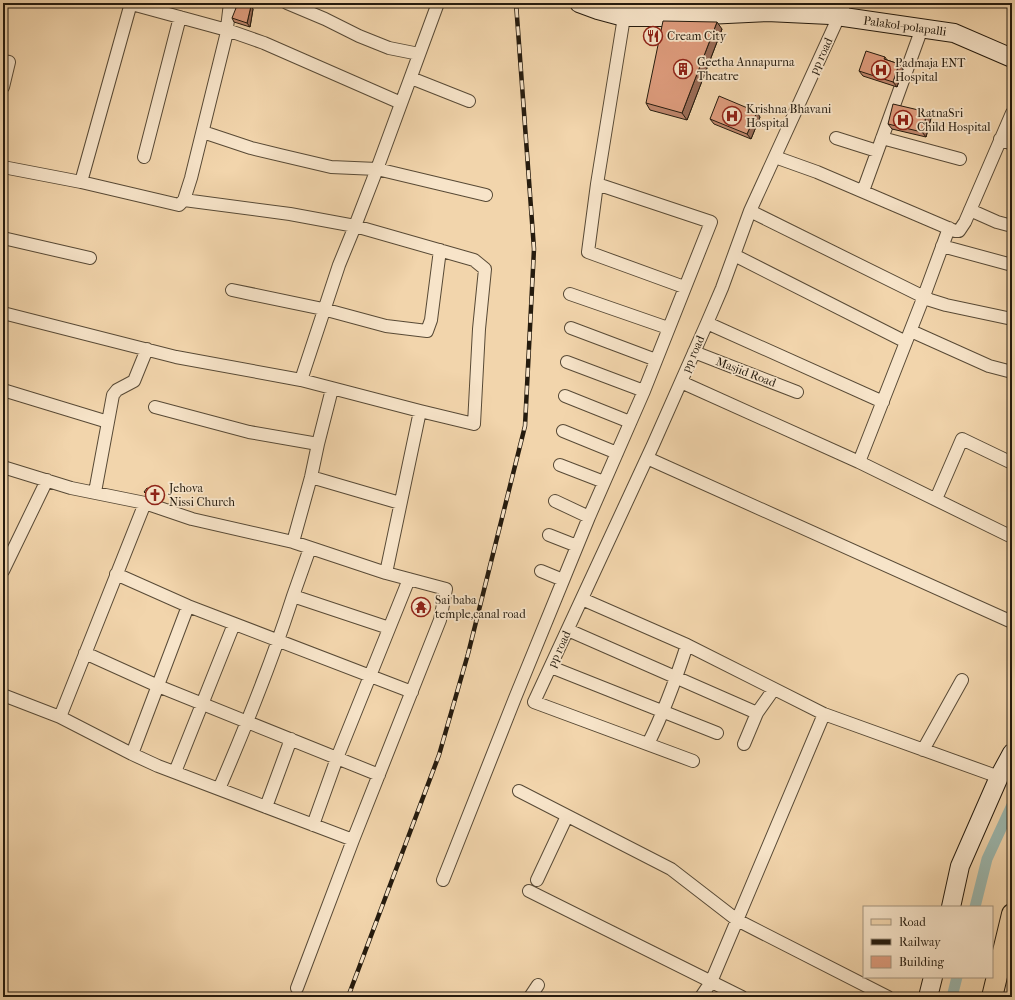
<svg xmlns="http://www.w3.org/2000/svg" width="1015" height="1000" viewBox="0 0 1015 1000" font-family="'IM FELL French Canon',serif">
  <rect width="100%" height="100%" fill="#f2d5ac"/>
  <filter id="stains"><feTurbulence type="fractalNoise" baseFrequency=".005" numOctaves="4"/><feColorMatrix values="0 0 0 0 .2 0 0 0 0 .09 0 0 0 0 .02 0 0 0 .5 -.17"/></filter>
  <radialGradient id="worn" r=".72"><stop offset=".6" stop-color="#630" stop-opacity="0"/><stop offset="1" stop-color="#630" stop-opacity=".3"/></radialGradient>
  <g fill="none" stroke-linecap="round" stroke-linejoin="round">
    <path stroke="#9cb8af" stroke-width="11" d="M975,907l12,-48 25,-54
      M952,997l5,-20"/>
    <defs>
      <path id="street" d="M128,3l99,27 37,13 137,60
        M287,3l38,16 34,17 30,12 30,6
        M624,17l-27,167 -9,68 96,35
        M3,61l6,1 -6,25
        M411,78l58,23
        M203,132l48,16 29,7 51,12 46,2 109,26
        M836,138l41,13
        M882,138l78,21
        M1000,139l12,5
        M144,157l36,-140
        M775,157l42,15 138,59h4l6,-9 47,-109
        M3,167l78,15 98,23 5,-5 7,-22 35,-142 4,-33
        M81,182l50,-179
        M863,191l59,-163
        M970,210l27,12 15,4
        M750,211l180,89 16,5 66,14
        M3,238l87,20
        M942,246l70,19
        M734,255l172,87
        M232,290l91,19 63,17 41,5 4,-11 9,-70
        M570,294l98,34
        M3,313l173,44 125,23 119,31 54,13 5,-95 6,-60 -11,-9 -119,-34 -65,-12 -106,-14
        M707,323l176,79
        M571,328l85,32
        M911,331l78,35 23,6
        M694,352l103,40
        M567,362l77,29
        M301,380l38,-115 16,-39 22,-57 61,-166
        M681,382l178,80 153,75
        M3,390l105,32
        M565,396l65,26
        M155,407l94,25 69,12
        M563,431l54,22
        M647,458l365,164
        M859,462l65,-166 25,-68
        M560,465l44,17
        M3,467l68,21 74,15 47,16 101,23 93,31 60,16 -6,31 -87,220 -56,148
        M311,477l89,26
        M95,492l18,-97 4,-5 17,-9 13,-32
        M936,499l26,-60 50,24
        M555,501l34,16
        M549,535l28,11
        M293,542l18,-65 7,-33 14,-55
        M310,548l-17,48 96,32
        M3,571l44,-91
        M541,571l22,9
        M386,573l34,-162
        M116,574l72,32 224,86
        M582,599l105,46 137,69 175,63
        M568,630l189,83
        M85,653l73,33 221,89
        M551,667l166,66
        M3,695l57,22 72,37 26,12 195,74
        M60,717l85,-214
        M648,744c16,-32 28,-65 39,-99
        M744,744l13,-31 17,-24
        M923,750l39,-70
        M132,754l56,-148
        M693,761l-159,-59 119,-257 54,-122 15,-35 28,-77 95,-208
        M175,772l59,-148
        M219,789c27,-63 53,-127 74,-193
        M519,791l152,78 66,51 151,77
        M266,807l25,-68
        M313,825l24,-67 72,-179
        M443,880l72,-182 74,-181 55,-126 67,-169 -114,-38
        M537,880l30,-64
        M529,891l213,106
        M530,997l8,-12
        M701,997l10,-15 113,-268"/>
      <path id="secondary" d="M579,3l19,7 26,7h41l102,-5 63,3 124,18 58,25
        M951,907l9,-41 39,-89 13,-24
        M928,997l5,-20"/>
      <path id="primary" d="M992,997l20,-83"/>
    </defs>
    <use href="#street" stroke="#584a36" stroke-width="14"/>
    <use href="#secondary" stroke="#251b0e" stroke-width="20"/>
    <use href="#primary" stroke="#251b0e" stroke-width="22"/>
    <use href="#street" stroke="#f7e4c9" stroke-width="12"/>
    <use href="#secondary" stroke="#f7e4c9" stroke-width="18"/>
    <use href="#primary" stroke="#f2d5ac" stroke-width="20"/>
    <defs>
      <path id="rail" d="M348,997l91,-242 29,-101 57,-228 9,-177 -18,-246"/>
    </defs>
    <use href="#rail" stroke="#251b0e" stroke-width="4.5"/>
    <use href="#rail" stroke="#f7e4c9" stroke-width="3" stroke-dasharray="9" stroke-linecap="butt"/>
  </g>
  <path fill="#bf866c" stroke="#251b0e" d="M251,6l2,3 -3,18 -16,-5 -2,-4z
    M722,29l-35,91 -37,-10 -4,-7z
    M885,57l2,3 12,4 4,5 -6,18 -34,-11 -4,-5z
    M760,117l-9,22 -37,-15 -4,-5z
    M931,118l-5,19 -34,-8 -4,-5z
    M144,492l18,2 2,2 -2,4 -16,-6z"/>
  <path fill="#9b6d58" stroke="#251b0e" d="M251,6l2,3 -3,18 -3,-4z
    M717,22l5,7 -35,91 -5,-7z
    M899,64l4,5 -6,18 -4,-5z
    M757,112l3,5 -9,22 -4,-5z
    M927,112l4,6 -5,19 -4,-5z
    M162,494l2,2 -2,4 -1,-1z"/>
  <path fill="#de9c7d" stroke="#251b0e" d="M238,3l13,3 -4,17 -15,-5z
    M663,21l54,1 -35,91 -36,-10z
    M866,51l19,6 -1,2 15,5 -6,18 -34,-11z
    M719,96l38,16 -10,22 -37,-15z
    M893,104l34,8 -5,20 -34,-8z
    M147,488l15,6 -1,5 -17,-7z"/>
  <defs>
    <symbol id="restaurant-ring" viewBox="-11 -11 22 22"><circle r="9.5" fill="#f7e4c9" stroke="#8f2418" stroke-width="1.5"/><path d="M-5-6h1v4h1v-4h1v4h1v-4h1v5L-1.5 .5V6h-2V.5L-5-1ZM5-6V6H3V1.5H1.5Q1.5-4 5-6Z" fill="#8f2418"/></symbol>
    <symbol id="building-ring" viewBox="-11 -11 22 22"><circle r="9.5" fill="#f7e4c9" stroke="#8f2418" stroke-width="1.5"/><path d="M-4-6H4V6H1V3H-1V6H-4ZM-2.5-4.3h1.7v1.8h-1.7ZM.8-4.3h1.7v1.8H.8ZM-2.5-1h1.7V.8h-1.7ZM.8-1h1.7V.8H.8Z" fill="#8f2418"/></symbol>
    <symbol id="hospital-ring" viewBox="-11 -11 22 22"><circle r="9.5" fill="#f7e4c9" stroke="#8f2418" stroke-width="1.5"/><path d="M-5-5h3v3.5h4V-5h3V5h-3V1.5h-4V5h-3Z" fill="#8f2418"/></symbol>
    <symbol id="church-ring" viewBox="-11 -11 22 22"><circle r="9.5" fill="#f7e4c9" stroke="#8f2418" stroke-width="1.5"/><path d="M-1.2-6h2.4v3.5h3.3v2.4h-3.3V6h-2.4V-.1h-3.3v-2.4h3.3Z" fill="#8f2418"/></symbol>
    <symbol id="temple-ring" viewBox="-11 -11 22 22"><circle r="9.5" fill="#f7e4c9" stroke="#8f2418" stroke-width="1.5"/><path d="M0-6L5-2H3V0L6.5 2.5H4V6H1.5V3h-3V6H-4V2.5H-6.5L-3 0V-2H-5Z" fill="#8f2418"/></symbol>
  </defs>
  <g fill-rule="evenodd">
    <use href="#restaurant-ring" x="642" y="25" width="22" height="22"/>
    <use href="#building-ring" x="672" y="58" width="22" height="22"/>
    <use href="#hospital-ring" x="870" y="59" width="22" height="22"/>
    <use href="#hospital-ring" x="721" y="105" width="22" height="22"/>
    <use href="#hospital-ring" x="892" y="109" width="22" height="22"/>
    <use href="#church-ring" x="144" y="484" width="22" height="22"/>
    <use href="#temple-ring" x="410" y="596" width="22" height="22"/>
  </g>
  <g text-anchor="middle" dominant-baseline="central" stroke-width="3.5" stroke-linejoin="round" paint-order="stroke">
    <g font-size="12" fill="#251b0e" stroke="#f7e4c9">
      <text transform="translate(905 26) rotate(8)">Palakol-polapalli</text>
      <text transform="translate(821 56) rotate(-65)">pp road</text>
      <text transform="translate(693 354) rotate(-66)">pp road</text>
      <text transform="translate(746 372) rotate(21)">Masjid Road</text>
      <text transform="translate(559 649) rotate(-65)">pp road</text>
    </g>
    <g font-size="12" fill="#251b0e" stroke="#f7e4c9" text-anchor="start">
      <text x="667" y="36">Cream City</text>
      <text x="697" y="62">Geetha Annapurna<tspan x="697" dy="14">Theatre</tspan></text>
      <text x="895" y="63">Padmaja ENT<tspan x="895" dy="14">Hospital</tspan></text>
      <text x="746" y="109">Krishna Bhavani<tspan x="746" dy="14">Hospital</tspan></text>
      <text x="917" y="113">RatnaSri<tspan x="917" dy="14">Child Hospital</tspan></text>
      <text x="169" y="488">Jehova<tspan x="169" dy="14">Nissi Church</tspan></text>
      <text x="435" y="600">Sai baba<tspan x="435" dy="14">temple,canal road</tspan></text>
    </g>
  </g>
  <rect width="1015" height="1000" fill="none" stroke="#f2d5ac" stroke-width="16"/>
  <rect x="4" y="4" width="1007" height="992" fill="none" stroke="#251b0e" stroke-width="2"/>
  <rect x="8" y="8" width="999" height="984" fill="none" stroke="#251b0e"/>
  <rect x="863" y="906" width="130" height="72" fill="#f7e4c9" stroke="#a3947e"/>
  <rect x="871" y="919" width="20" height="6" fill="#f2d5ac" stroke="#a3947e"/>
  <text x="899" y="926" font-size="12" fill="#251b0e">Road</text>
  <rect x="871" y="939" width="20" height="6" fill="#251b0e" stroke="#a3947e"/>
  <text x="899" y="946" font-size="12" fill="#251b0e">Railway</text>
  <rect x="871" y="956" width="20" height="12" fill="#de9c7d" stroke="#a3947e"/>
  <text x="899" y="966" font-size="12" fill="#251b0e">Building</text>
  <rect width="100%" height="100%" filter="url(#stains)"/>
  <rect width="100%" height="100%" fill="url(#worn)"/>
</svg>
